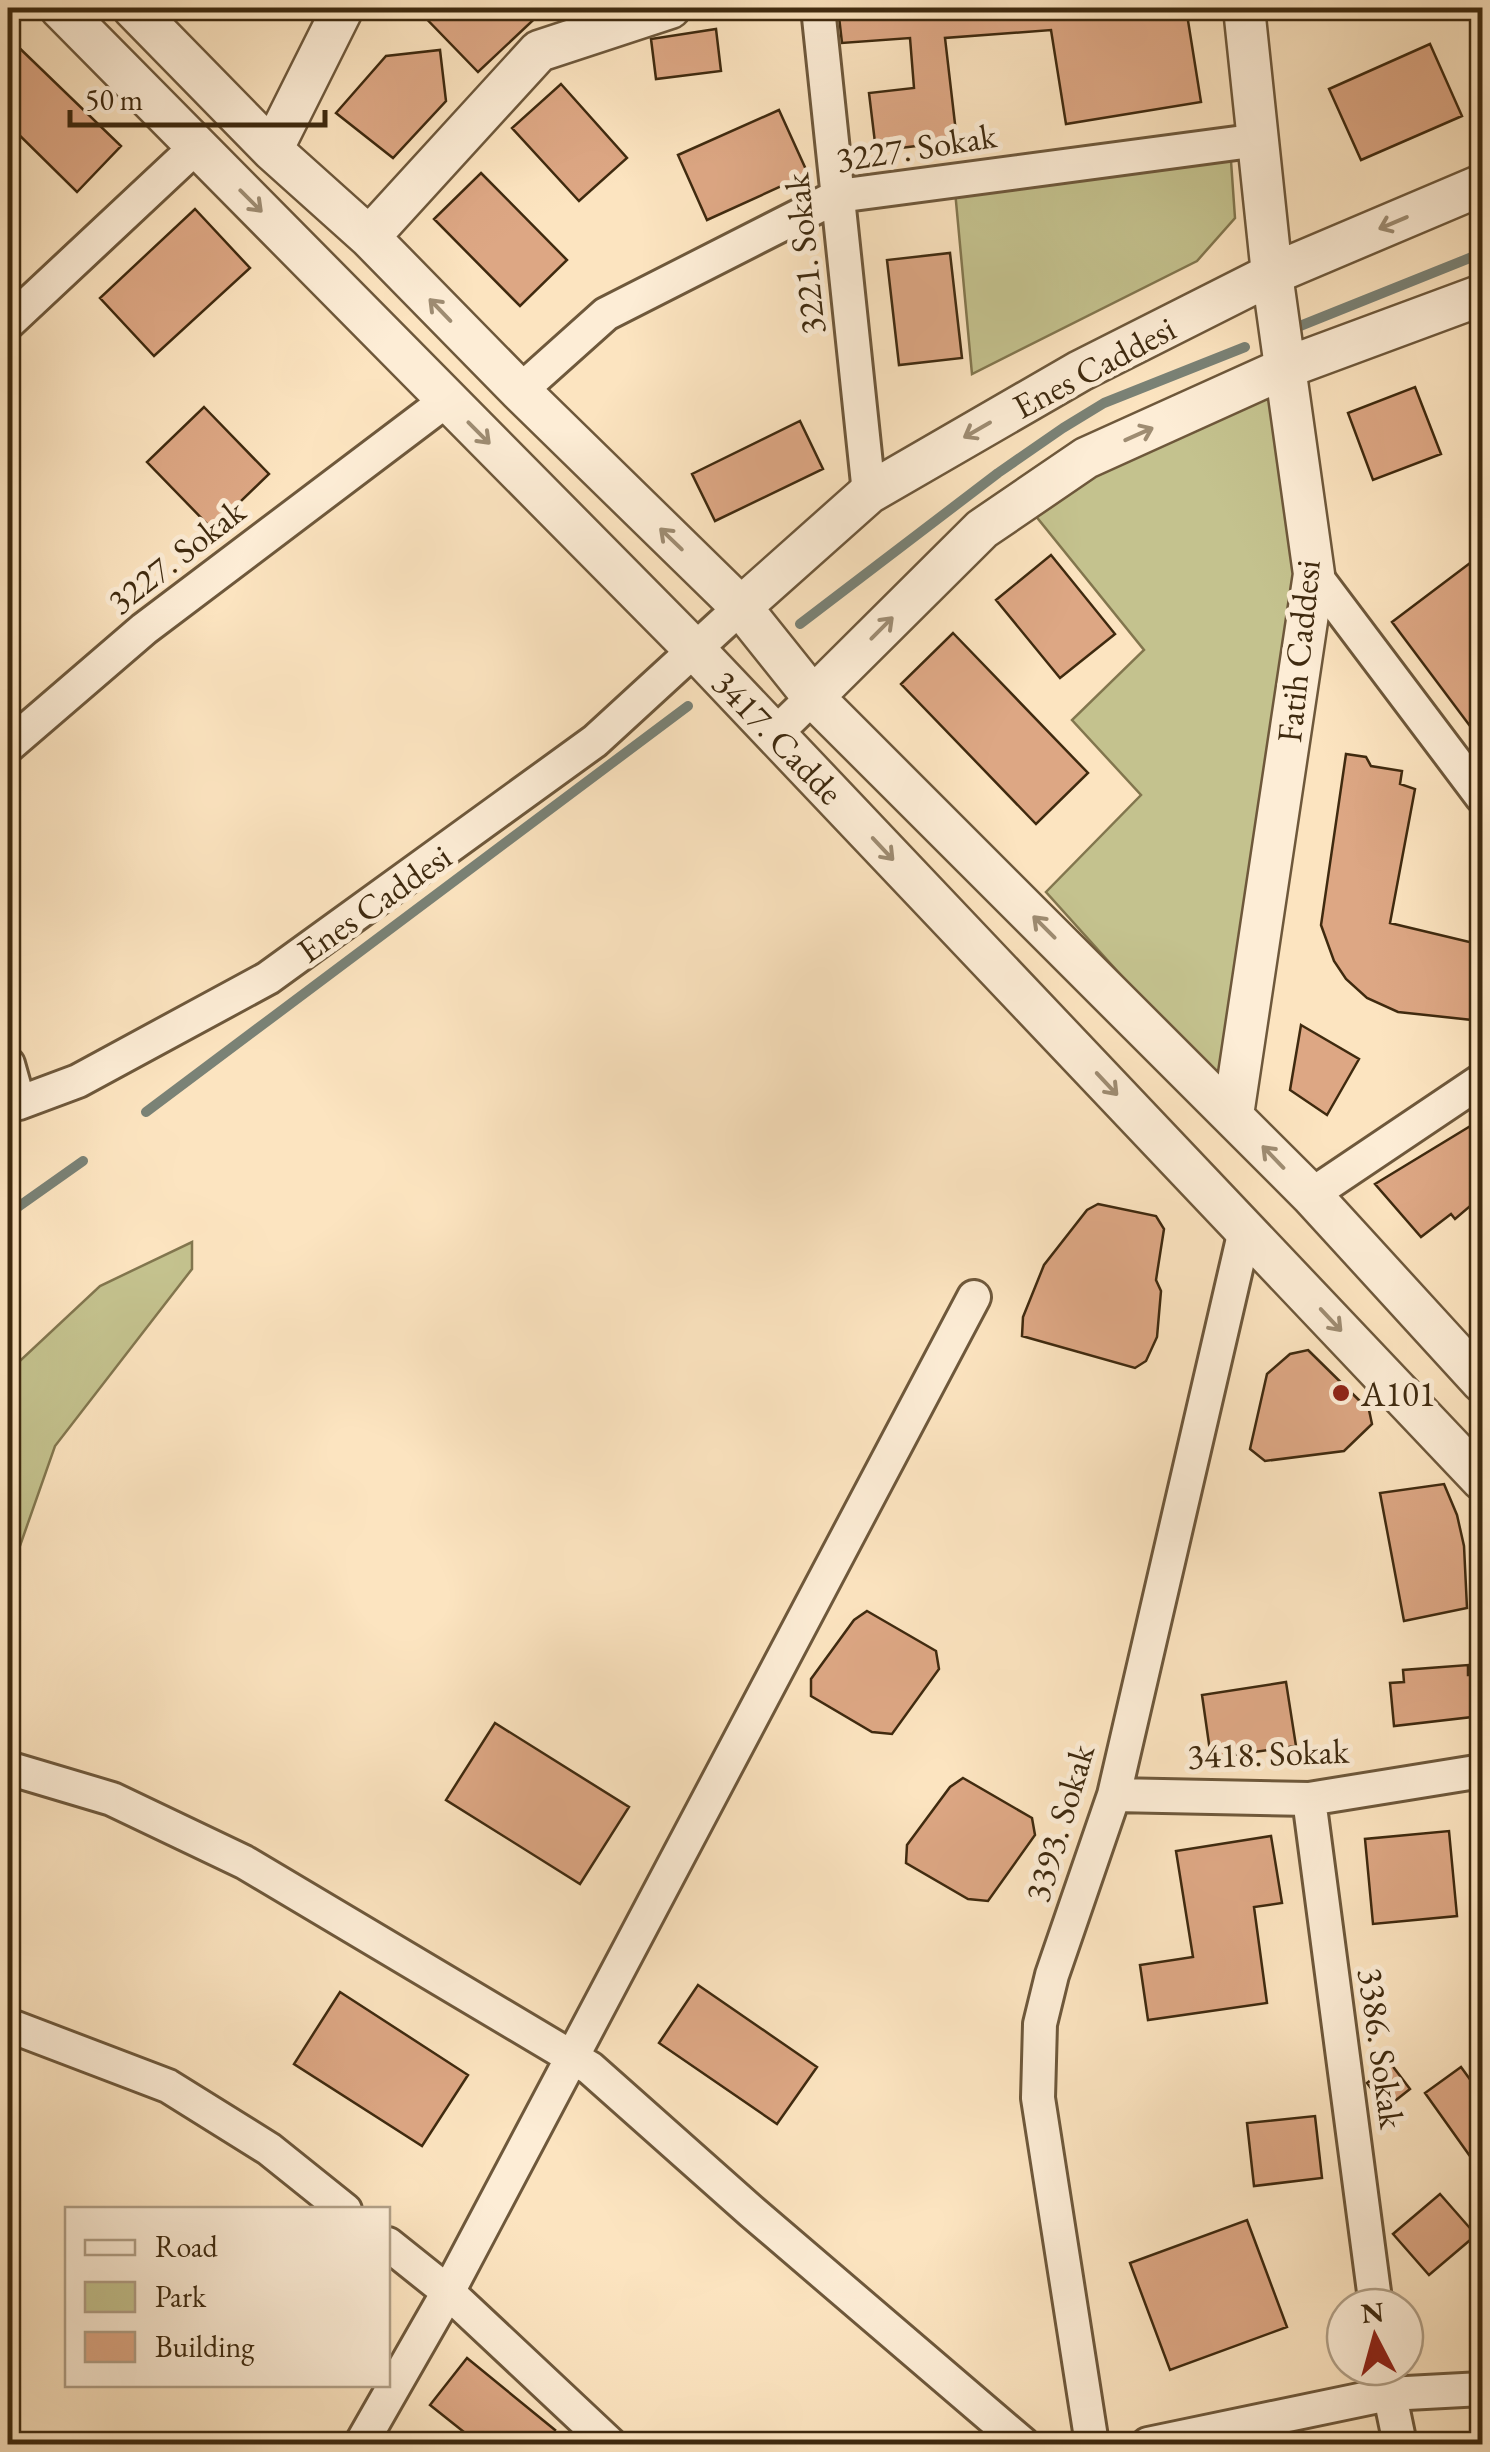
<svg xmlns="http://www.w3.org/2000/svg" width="1490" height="2452" viewBox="0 0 1490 2452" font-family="'EB Garamond',serif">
  <rect width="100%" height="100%" fill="#fce4c0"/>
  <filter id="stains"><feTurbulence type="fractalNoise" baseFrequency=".002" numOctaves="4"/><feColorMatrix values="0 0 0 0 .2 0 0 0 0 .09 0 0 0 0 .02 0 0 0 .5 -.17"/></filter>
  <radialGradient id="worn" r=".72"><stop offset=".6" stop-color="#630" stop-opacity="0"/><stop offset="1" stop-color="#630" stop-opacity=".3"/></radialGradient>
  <path fill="#c4c28e" stroke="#82764e" stroke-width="2.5" d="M1231,161l4,57 -38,43 -225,113 -18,-194z
    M1277,383l25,194 -84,506 -172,-191 95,-97 -69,-75 72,-70 -122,-151z
    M192,1242v27l-137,177 -47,134v-208l92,-86z"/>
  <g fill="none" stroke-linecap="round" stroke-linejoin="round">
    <path stroke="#7a8276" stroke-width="10" d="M1300,326l182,-73
      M800,624l198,-151 65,-45 41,-25 141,-56
      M146,1112l542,-406
      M8,1214l75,-53"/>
  </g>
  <path fill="#dda784" stroke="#3f2a0f" stroke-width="2.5" d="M416,8h130l-68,64z
    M838,8h348l15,94 -135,22 -15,-94 -106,8 12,103 -81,10 -7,-58 45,-5 -4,-50 -68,5z
    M716,29l5,42 -65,8 -5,-40z
    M8,37l113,109 -44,46 -69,-68z
    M1430,44l32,72 -101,44 -32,-71z
    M440,50l6,51 -53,57 -57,-45 50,-57z
    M561,84l66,74 -48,43 -67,-73z
    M779,110l29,64 -101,46 -29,-65z
    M481,173l86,87 -47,46 -86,-87z
    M195,209l55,59 -96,88 -54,-58z
    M950,253l12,105 -63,7 -12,-105z
    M1415,387l26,67 -68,26 -25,-67z
    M204,407l65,67 -57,55 -65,-67z
    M800,421l23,48 -108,52 -23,-47z
    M1482,554v188l-90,-120z
    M1051,555l64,79 -55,44 -64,-78z
    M953,633l135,140 -52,51 -135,-140z
    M1346,754l20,3 5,9 31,5 -2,13 15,5 -25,134 92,22v76l-84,-9 -31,-14 -21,-19 -12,-18 -13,-36z
    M1301,1025l58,34 -32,56 -37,-25z
    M1482,1119v77l-27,23 -4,-5 -30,23 -46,-53z
    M1098,1204l58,12 8,13 -8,51 5,11 -4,46 -11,24 -11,7 -113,-32 1,-19 21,-52 43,-55z
    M1308,1350l61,60 3,14 -28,27 -79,10 -15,-12 17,-75 23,-20z
    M1444,1484l13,31 7,31 3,62 -63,13 -24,-128z
    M867,1611l69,40 3,18 -47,65 -20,-2 -61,-36v-17l43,-59z
    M1468,1665v10h7l3,30 -6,12 -78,9 -4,-43 14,-1 -1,-12z
    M1286,1682l10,64 -85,12 -9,-63z
    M495,1723l134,84 -49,77 -134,-84z
    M963,1778l69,40 3,17 -47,66 -20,-2 -62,-36 1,-18 43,-58z
    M1449,1831l8,85 -84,8 -8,-85z
    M1271,1836l11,67 -28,4 13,96 -119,17 -8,-55 53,-8 -17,-106z
    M698,1985l119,82 -40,57 -118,-81z
    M340,1992l128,83 -46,71 -128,-82z
    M1391,2064l19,25 -24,19 -19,-25z
    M1461,2067l21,29v77l-57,-80z
    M1315,2116l7,62 -68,8 -7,-63z
    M1440,2194l36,41 -47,40 -36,-41z
    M1247,2220l40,107 -117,43 -40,-107z
    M467,2358l88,72 -12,14h-64l-49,-39z"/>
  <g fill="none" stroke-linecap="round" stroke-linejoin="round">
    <defs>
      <path id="minor" d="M818,8l51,485
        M8,323l189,-177
        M520,391l86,-77 232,-118 421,-56
        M1314,574l168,223
        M775,734l38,-37
        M8,746l136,-117 303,-229
        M8,1064l11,39 59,-22 190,-103 327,-237 146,-134
        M1311,1195l171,-115
        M8,1768l104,31 132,63 346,206 162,144 271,232
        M1114,1795l195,4 173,-28
        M1309,1799l67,508
        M8,2025l160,61 101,63 76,61
        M388,2244l60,48 162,152
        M1384,2367l16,77
        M361,2444l87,-152 526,-995
        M1092,2444l-54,-346 2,-74 12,-49 62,-180 131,-565
        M1148,2444l240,-50 94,-5"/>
      <path id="tertiary" d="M60,8l636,643 786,829
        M133,8l139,142 97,87 151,154 221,216 72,90 498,498 171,187
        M272,150l71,-142
        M369,237l170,-186 131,-43
        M741,607l128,-114 211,-122 192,-97 210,-89
        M813,697l169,-168 104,-71 199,-90 197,-73
        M1233,1115l81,-541 -42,-300 -28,-266"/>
    </defs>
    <use href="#minor" stroke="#6e583b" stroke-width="38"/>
    <use href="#tertiary" stroke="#6e583b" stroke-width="45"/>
    <use href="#minor" stroke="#fdedd6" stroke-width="32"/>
    <use href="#tertiary" stroke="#fdedd6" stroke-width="40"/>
  </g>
  <defs><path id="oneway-shaft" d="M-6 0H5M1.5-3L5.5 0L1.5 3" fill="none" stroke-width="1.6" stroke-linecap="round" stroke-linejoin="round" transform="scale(2.5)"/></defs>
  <g stroke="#9e8c72">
    <use href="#oneway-shaft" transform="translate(251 201) rotate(45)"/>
    <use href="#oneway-shaft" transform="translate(1393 223) rotate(157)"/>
    <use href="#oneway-shaft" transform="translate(440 310) rotate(-134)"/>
    <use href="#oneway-shaft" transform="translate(977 430) rotate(150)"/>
    <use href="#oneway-shaft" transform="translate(479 433) rotate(45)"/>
    <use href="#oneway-shaft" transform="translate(1139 434) rotate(-24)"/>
    <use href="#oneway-shaft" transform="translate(671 539) rotate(-136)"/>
    <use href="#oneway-shaft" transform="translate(882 628) rotate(-45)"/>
    <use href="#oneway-shaft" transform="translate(883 849) rotate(47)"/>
    <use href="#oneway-shaft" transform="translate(1044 927) rotate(-135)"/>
    <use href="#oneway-shaft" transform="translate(1107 1084) rotate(47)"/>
    <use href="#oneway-shaft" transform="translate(1273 1157) rotate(-134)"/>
    <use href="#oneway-shaft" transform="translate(1331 1320) rotate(47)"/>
  </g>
  <circle fill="#8f2418" stroke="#fdedd6" stroke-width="4" cx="1341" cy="1393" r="10"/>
  <g text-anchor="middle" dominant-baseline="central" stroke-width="10" stroke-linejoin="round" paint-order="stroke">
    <g font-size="35" fill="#3f2a0f" stroke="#fdedd6">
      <text transform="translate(916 147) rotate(-9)">3227. Sokak</text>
      <text transform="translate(804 254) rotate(-96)">3221. Sokak</text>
      <text transform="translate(1094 367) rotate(-28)">Enes Caddesi</text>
      <text transform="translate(176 556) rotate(-38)">3227. Sokak</text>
      <text transform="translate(1298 651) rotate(-84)">Fatih Caddesi</text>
      <text transform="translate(778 737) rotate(46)">3417. Cadde</text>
      <text transform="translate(374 903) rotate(-35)">Enes Caddesi</text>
      <text transform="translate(1268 1753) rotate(-2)">3418. Sokak</text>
      <text transform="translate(1059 1823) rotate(-73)">3393. Sokak</text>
      <text transform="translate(1382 2048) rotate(82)">3386. Sokak</text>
    </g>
    <g font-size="35" fill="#3f2a0f" stroke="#fdedd6" text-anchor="start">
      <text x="1361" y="1393">A101</text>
    </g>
  </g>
  <rect width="1490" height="2452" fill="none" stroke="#fce4c0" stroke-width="40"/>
  <rect x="10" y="10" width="1470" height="2432" fill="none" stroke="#3f2a0f" stroke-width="5"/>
  <rect x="20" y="20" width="1450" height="2412" fill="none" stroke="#3f2a0f" stroke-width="2.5"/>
  <rect x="65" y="2207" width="325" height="180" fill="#fdedd6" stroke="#b19f86" stroke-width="2.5"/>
  <rect x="85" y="2240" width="50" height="15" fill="#fdedd6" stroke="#b19f86" stroke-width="2.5"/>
  <text x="155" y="2257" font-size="30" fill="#3f2a0f">Road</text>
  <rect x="85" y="2282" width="50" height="30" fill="#c4c28e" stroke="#b19f86" stroke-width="2.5"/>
  <text x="155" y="2307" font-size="30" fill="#3f2a0f">Park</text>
  <rect x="85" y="2332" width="50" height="30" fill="#dda784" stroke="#b19f86" stroke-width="2.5"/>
  <text x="155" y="2357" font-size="30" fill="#3f2a0f">Building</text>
  <g transform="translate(1375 2337) rotate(354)"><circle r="48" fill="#fdedd6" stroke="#b19f86" stroke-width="2.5"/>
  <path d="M0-8L18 38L0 25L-18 38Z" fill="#8f2418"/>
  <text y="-15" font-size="28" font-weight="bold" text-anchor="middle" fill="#3f2a0f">N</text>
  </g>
  <path d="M70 110v15h255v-15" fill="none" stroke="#3f2a0f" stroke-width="5"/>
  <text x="85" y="110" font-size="30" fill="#3f2a0f" stroke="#fdedd6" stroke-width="8" paint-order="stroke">50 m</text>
  <rect width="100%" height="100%" filter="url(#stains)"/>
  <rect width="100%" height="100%" fill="url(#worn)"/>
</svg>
